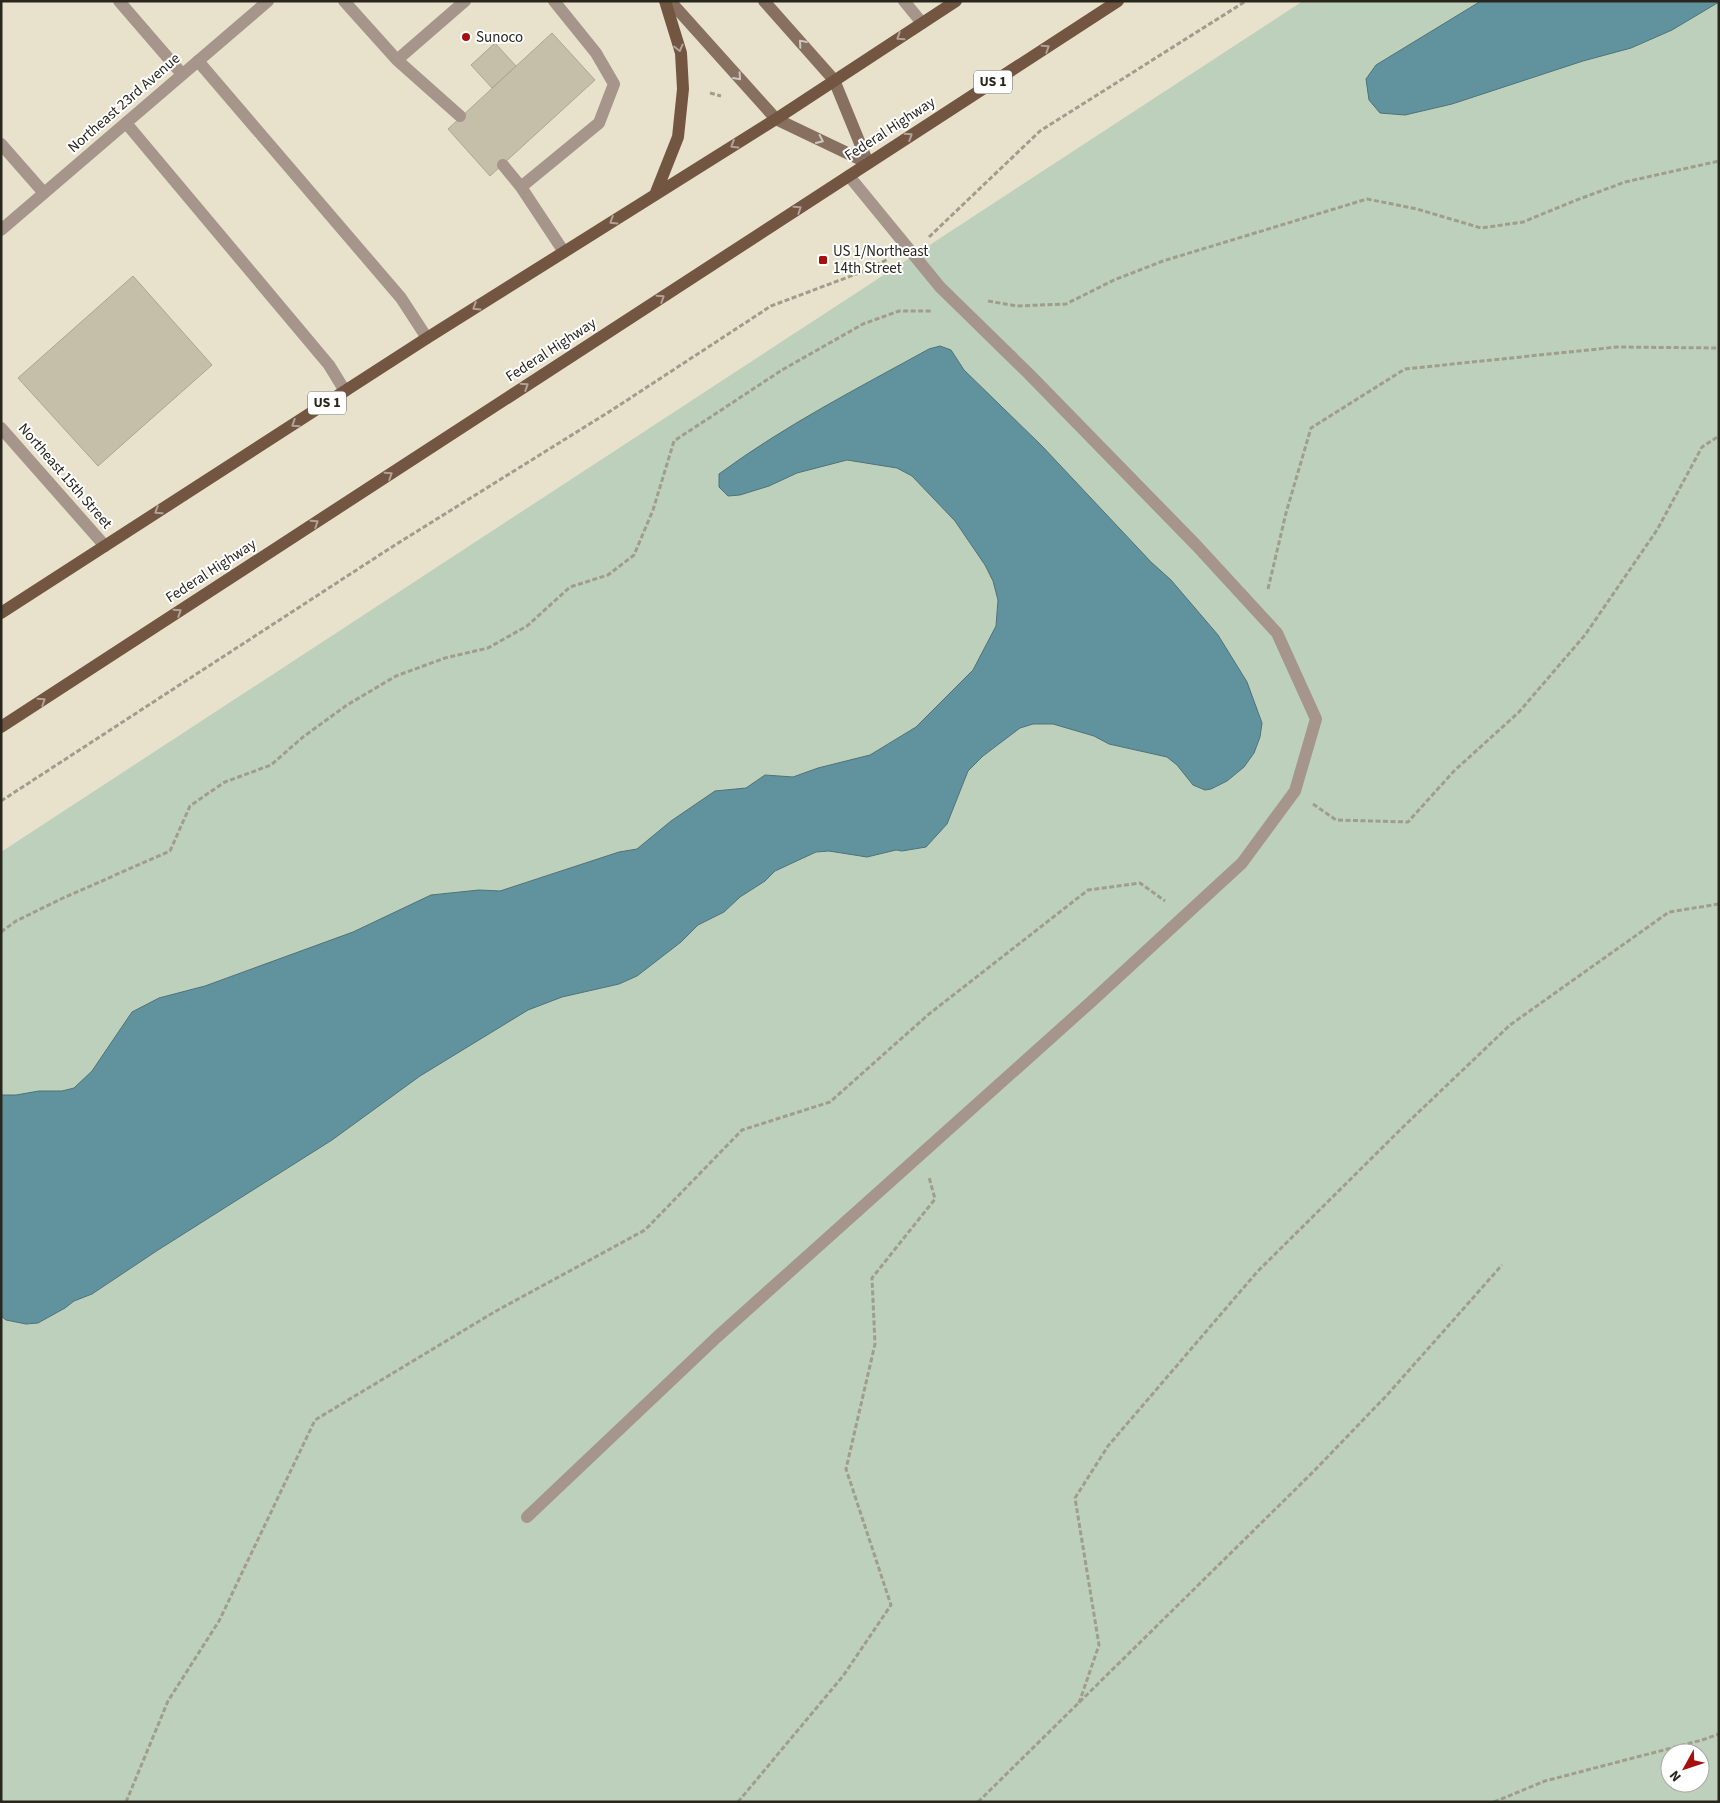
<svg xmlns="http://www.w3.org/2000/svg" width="1720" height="1803" viewBox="0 0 1720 1803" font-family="'Source Sans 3',sans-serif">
  <rect width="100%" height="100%" fill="#e8e2cc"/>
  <path fill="#bcd0bc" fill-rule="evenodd" d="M1303,1h416v1801h-1718v-950zM1670,1753h30v30h-30z"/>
  <path fill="#61939e" stroke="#507277" d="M1481,1h238v1l-47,28 -41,18 -48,13 -131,43 -47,11 -25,-2 -11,-13 -3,-21 10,-14z
    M940,346l11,4 13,20 78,76 109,116 20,18 47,55 29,47 15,41 -2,14 -6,16 -10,14 -17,14 -16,8 -6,1 -12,-5 -16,-20 -10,-8 -58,-13 -15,-8 -41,-12h-20l-13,4 -37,28 -15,15 -21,53 -21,23 -24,4 -6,-1 -29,7 -38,-6 -13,1 -41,19 -10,10 -25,16 -16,15 -26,13 -17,17 -44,34 -18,8 -57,13 -34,13 -108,66 -88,64 -174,110 -66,44 -18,7 -9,7 -27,15 -12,1 -20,-4 -5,-4v-221h15l23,-4h23l12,-3 18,-17 40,-59 27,-14 46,-12 148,-54 78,-37 48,-5 21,1 119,-39 18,-3 34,-28 44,-30 31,-3 19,-13 28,2 25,-9 52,-13 46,-28 57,-57 23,-44 2,-26 -5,-19 -8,-16 -30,-44 -43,-45 -15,-8 -50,-8 -50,13 -28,13 -29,9 -12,1 -9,-9v-13c65,-48 139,-86 210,-125z"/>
  <path fill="#c5bfaa" stroke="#aca691" d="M552,33l43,47 -105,96 -42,-47z
    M495,43l21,23 -24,22 -21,-23z
    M133,276l79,89 -114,101 -80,-88z"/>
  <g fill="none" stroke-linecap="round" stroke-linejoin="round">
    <path stroke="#a19d8b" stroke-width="3" stroke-dasharray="5 2.5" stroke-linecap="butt" d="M710,93l11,3
      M929,237l111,-106 206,-130
      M988,301l29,5 49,-2 48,-24 49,-19 204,-62 50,10 64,19 42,-6 51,-21 51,-19 94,-21
      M1268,589l18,-76 25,-85 94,-59 212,-22 102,1
      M1,801l394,-256 217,-135 159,-104 96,-36 21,-11
      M1313,804l23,16 72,2 46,-51 65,-59 66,-77 72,-105 45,-83 17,-11
      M1,932l15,-11 47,-23 107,-47 20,-45 20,-14 15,-10 46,-17 32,-28 44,-32 49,-29 49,-18 43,-10 39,-22 43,-39 38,-12 26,-20 19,-45 21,-69 108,-71 81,-46 36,-13h32
      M1079,1703l20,-58 -24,-147 33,-52 149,-174 147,-146 106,-101 159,-113 50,-8
      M126,1802l42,-101 51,-80 96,-201 181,-109 149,-81 97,-100 88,-28 99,-88 159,-124 52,-7 25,18
      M738,1802l105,-126 48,-71 -45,-136 29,-125 -3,-66 63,-79 -6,-22
      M978,1802l336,-331 74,-77 114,-129
      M1494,1802l51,-21 157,-41 17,-6"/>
    <path stroke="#a5958a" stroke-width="12" d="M119,1l63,73
      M344,1l53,59 68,-59
      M554,1l42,52 18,31 -15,39 -78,64 43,65
      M904,1l18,22
      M397,60l63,56
      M198,61l203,237 26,40
      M126,123l203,242 16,26
      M1,144l43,49
      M503,165l18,22
      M527,1517l190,-180 375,-336 150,-138 53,-72 21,-72 -39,-86 -81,-88 -167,-171 -89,-87 -91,-111"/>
    <path stroke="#a5958a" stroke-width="12" d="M1,230l267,-229
      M1,428l104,118"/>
    <path stroke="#877060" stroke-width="12" d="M670,1l106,118 92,44
      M764,1l70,79 34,83"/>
    <path stroke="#725642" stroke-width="12" d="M655,195l23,-58 5,-48 -2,-36 -16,-52
      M1,613l426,-275 349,-219 180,-118
      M1,727l1117,-726"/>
  </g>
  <defs><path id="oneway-chevron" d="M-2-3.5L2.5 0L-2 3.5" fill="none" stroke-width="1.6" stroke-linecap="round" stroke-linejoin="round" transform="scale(1.25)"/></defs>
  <g stroke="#b1a297">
    <use href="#oneway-chevron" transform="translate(900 37) rotate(147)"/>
    <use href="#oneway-chevron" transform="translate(679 48) rotate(76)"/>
    <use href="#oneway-chevron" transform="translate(1046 48) rotate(-33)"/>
    <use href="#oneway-chevron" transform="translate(909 136) rotate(-33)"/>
    <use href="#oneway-chevron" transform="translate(734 145) rotate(148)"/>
    <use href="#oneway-chevron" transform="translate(798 209) rotate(-34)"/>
    <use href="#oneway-chevron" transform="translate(613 221) rotate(148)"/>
    <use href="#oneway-chevron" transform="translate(661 298) rotate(-33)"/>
    <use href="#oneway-chevron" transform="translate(476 307) rotate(148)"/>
    <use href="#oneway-chevron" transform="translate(525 386) rotate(-33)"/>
    <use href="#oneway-chevron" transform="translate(295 424) rotate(147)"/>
    <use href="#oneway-chevron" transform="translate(389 475) rotate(-33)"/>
    <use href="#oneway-chevron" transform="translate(158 511) rotate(147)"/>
    <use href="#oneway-chevron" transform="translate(315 523) rotate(-33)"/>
    <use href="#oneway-chevron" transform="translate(178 612) rotate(-33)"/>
    <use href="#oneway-chevron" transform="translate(42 701) rotate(-33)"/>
  </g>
  <g stroke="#cfc6bf">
    <use href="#oneway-chevron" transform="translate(802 43) rotate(-131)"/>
    <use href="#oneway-chevron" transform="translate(738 77) rotate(48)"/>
    <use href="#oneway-chevron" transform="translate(820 140) rotate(25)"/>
  </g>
  <g fill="#a6110f" stroke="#fff" stroke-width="2">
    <circle cx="466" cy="37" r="5"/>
    <rect x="818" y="255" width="10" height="10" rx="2.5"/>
  </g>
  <g text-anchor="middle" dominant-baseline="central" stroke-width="4" stroke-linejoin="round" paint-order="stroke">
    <g fill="#fff" stroke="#686761" stroke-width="1">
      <rect x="974" y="70.5" width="38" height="23" rx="4"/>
      <rect x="308" y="391.5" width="38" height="23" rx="4"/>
    </g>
    <g font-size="14" font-weight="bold" fill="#28261d">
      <text x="993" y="82">US 1</text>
      <text x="327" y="403">US 1</text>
    </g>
    <g font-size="15" fill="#28261d" stroke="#fff" text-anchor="start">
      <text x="476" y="37">Sunoco</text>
      <text x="833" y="251">US 1/Northeast<tspan x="833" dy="17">14th Street</tspan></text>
    </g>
    <g font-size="15" fill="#28261d" stroke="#fff">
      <text transform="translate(124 103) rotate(-41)">Northeast 23rd Avenue</text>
      <text transform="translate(890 129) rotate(-33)">Federal Highway</text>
      <text transform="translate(551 350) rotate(-33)">Federal Highway</text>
      <text transform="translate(65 476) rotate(49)">Northeast 15th Street</text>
      <text transform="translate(211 571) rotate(-33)">Federal Highway</text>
    </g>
  </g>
  <rect width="1720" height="1803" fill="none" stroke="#28261d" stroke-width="5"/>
  <g transform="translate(1685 1768) rotate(230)"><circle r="24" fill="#ffffff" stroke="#a9a8a5"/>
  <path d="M0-4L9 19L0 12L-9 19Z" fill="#a6110f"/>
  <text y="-8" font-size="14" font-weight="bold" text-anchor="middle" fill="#28261d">N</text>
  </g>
</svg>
